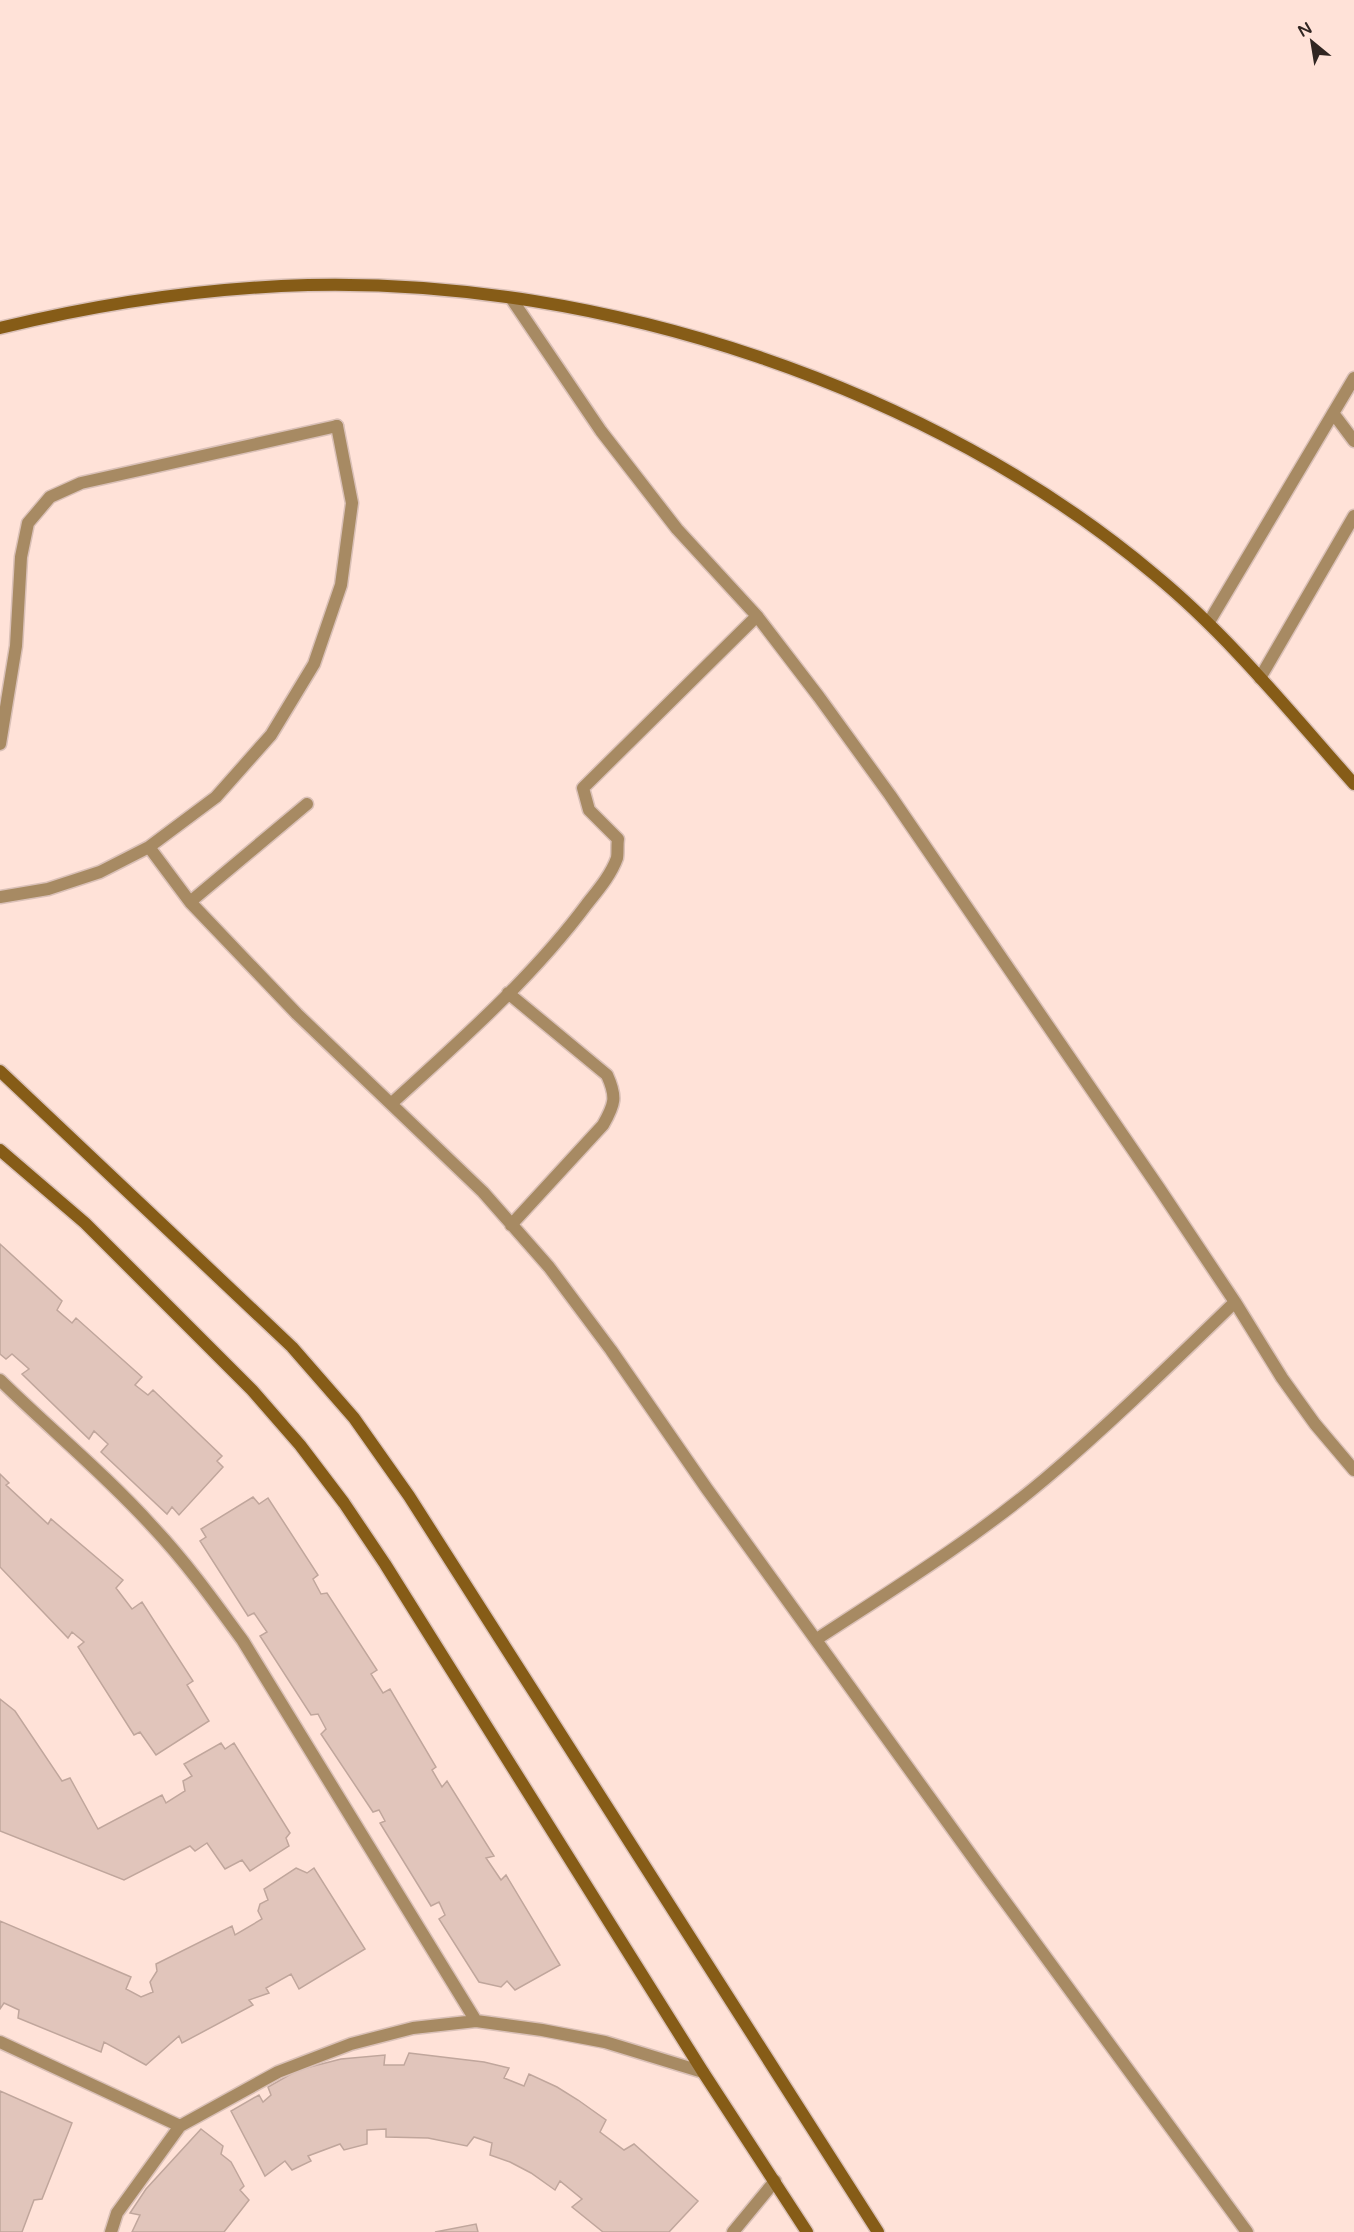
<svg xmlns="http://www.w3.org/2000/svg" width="1354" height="2232" viewBox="0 0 1354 2232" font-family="'Varela Round',sans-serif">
  <rect width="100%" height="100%" fill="#ffe2d8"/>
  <path fill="#e1c5bb" stroke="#c0a69c" stroke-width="1.5" d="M0,1244l62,57 -5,9 15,13 4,-5 66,59 -7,8 13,10 5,-5 69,66 -5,5 6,6 -44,48 -7,-8 -5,7 -66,-62 7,-8 -14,-13 -5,8 -67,-65 7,-5 -17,-15 -6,5 -6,-5z
    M0,1474l9,9 -3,2 42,39 3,-5 72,61 -7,8 16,21 10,-7 51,79 -6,4 22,36 -53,34 -16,-23 -6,3 -56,-88 6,-5 -12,-10 -4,6 -68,-71z
    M253,1497l6,7 9,-6 50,77 -5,4 8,15 6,-1 50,77 -6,4 12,19 7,-4 46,78 -4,3 10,17 5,-6 47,75 -8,2 15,22 5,-5 54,90 -45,25 -8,-9 -6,6 -22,-5 -40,-63 6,-4 -6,-13 -8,4 -51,-83 5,-2 -6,-11 -6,2 -52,-78 5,-5 -8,-15 -7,1 -51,-79 7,-4 -13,-19 -6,3 -48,-75 6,-4 -5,-8z
    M0,1699l15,12 47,70 8,-3 28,51 64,-34 4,8 19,-12 -2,-10 9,-5 -8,-12 37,-21 4,6 9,-6 56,90 -4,5 3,8 -39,25 -8,-11 -17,9 -18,-26 -12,8 -5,-5 -66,34 -124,-49z
    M296,1868l11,5 7,-5 51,81 -66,40 -8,-15 -25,14 3,5 -20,7 4,5 -71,38 -3,-7 -33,29 -42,-23 -3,10 -83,-34 1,-8 -15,-7 -4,6v-88l131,56 -5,12 15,8 12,-5 -3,-10 7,-11 -1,-7 76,-38 3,9 27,-16 -4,-8 2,-7 8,-4 -4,-11z
    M409,2053l75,9 25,6 -5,10 20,8 5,-12 28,13 21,13 28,20 -6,12 24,18 10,-6 64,57 -29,31h-66l-31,-25 10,-8 -22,-18 -5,9 -24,-17 -21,-11 -20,-7 2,-12 -18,-6 -7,9 -39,-8 -42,-1v-8l-19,1v14l-23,6 -4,-6 -32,12 3,5 -19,9 -7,-9 -20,15 -34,-65 28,-16 4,7 8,-7 -3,-8 30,-17 43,-11 44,-4 -1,10h20z
    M0,2091l72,32 -30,76 -8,1 -12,32h-22z
    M201,2129l22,17 -2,8 10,8 13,24 -4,4 9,10 -25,32h-92l8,-17 -10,-2 16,-24z
    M476,2224l2,8h-43z"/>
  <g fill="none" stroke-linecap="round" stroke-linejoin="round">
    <defs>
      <path id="lane" d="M0,744l16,-98 5,-89 7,-34 22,-26 31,-14 256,-57"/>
      <path id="street" d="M511,298l90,133 76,98 80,87 62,81 71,98 269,393 76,114 47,76 33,46 39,46
        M1333,413l21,28
        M1209,622l145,-244
        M1260,678l94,-162
        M149,847l41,55 107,112 186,178 66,75 62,83 96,139 275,381 265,362
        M0,897l48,-8 52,-17 49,-25 67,-50 55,-62 43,-71 27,-79 11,-82 -15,-77
        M190,902l117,-98
        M508,993l99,82c10,22 8,29 -4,50l-92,100
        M392,1103c68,-62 140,-125 195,-199 11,-14 24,-29 30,-46 1,-6 0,-13 1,-19l-29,-29 -6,-22 174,-172
        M0,1380c50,49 105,94 152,146 34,36 62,75 91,115l233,380
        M817,1639c78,-51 157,-100 228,-160 66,-56 128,-117 190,-177
        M0,2042l180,84
        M111,2232l6,-19 63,-87 98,-54 73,-28 62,-16 63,-7 66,9 63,12 98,30
        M733,2232l42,-51"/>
      <path id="secondary" d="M0,328c102,-25 203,-40 308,-43 293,-7 623,101 847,290 74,61 135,137 199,209
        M0,1071l292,276 62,71 55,78 469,736
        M0,1150l85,73 167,167 48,55 44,58 41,61 318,508 104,160"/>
    </defs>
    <use href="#lane" stroke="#dac0b7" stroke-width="15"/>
    <use href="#street" stroke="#dac0b7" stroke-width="15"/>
    <use href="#secondary" stroke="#dac0b7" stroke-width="15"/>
    <use href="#lane" stroke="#a78a63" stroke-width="12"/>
    <use href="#street" stroke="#a78a63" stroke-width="12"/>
    <use href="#secondary" stroke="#865c17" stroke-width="12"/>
  </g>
  <g transform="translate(1312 42) rotate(330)" stroke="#ffe2d8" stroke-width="4.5" paint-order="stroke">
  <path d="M0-4.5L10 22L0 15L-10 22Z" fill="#312622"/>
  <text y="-9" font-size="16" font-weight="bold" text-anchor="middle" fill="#312622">N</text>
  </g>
</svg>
